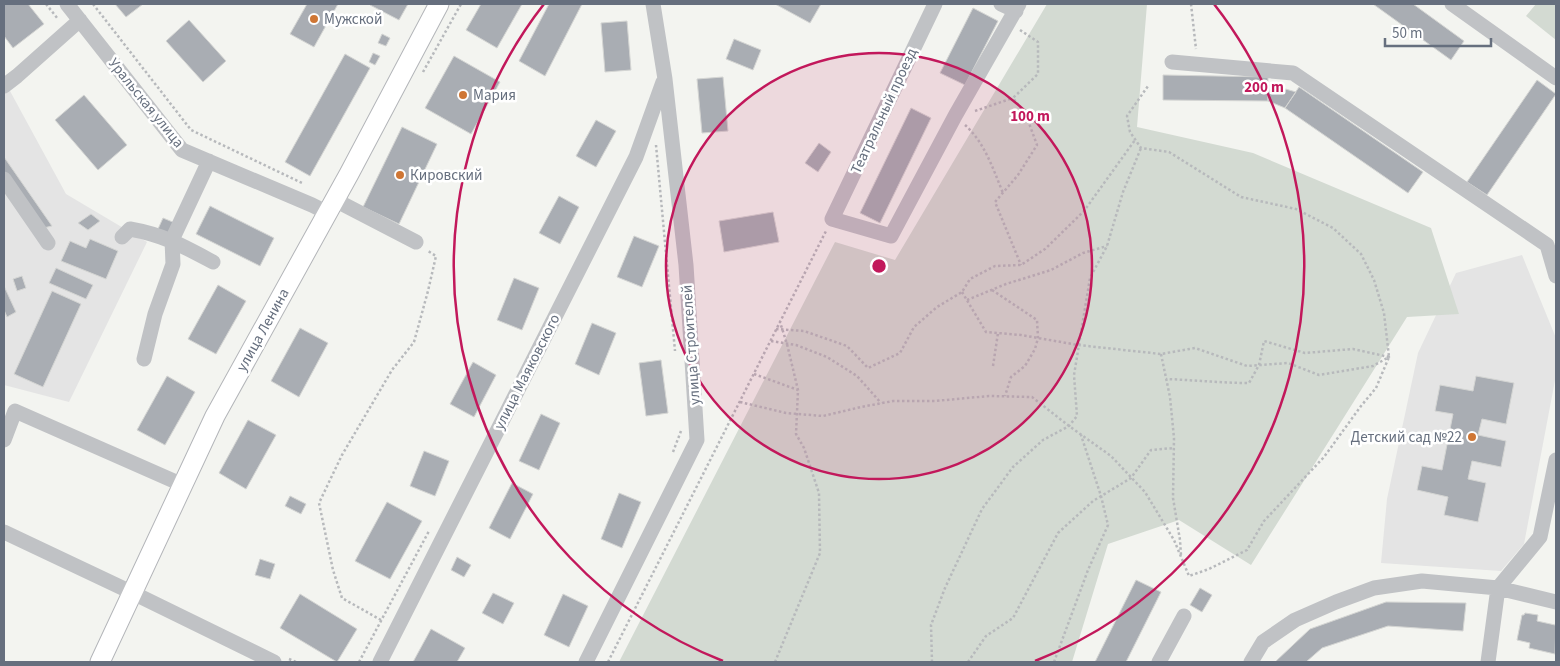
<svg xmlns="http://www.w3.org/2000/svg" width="1560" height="666" viewBox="0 0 1560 666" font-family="'Source Sans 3',sans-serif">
  <rect width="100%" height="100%" fill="#f3f4f0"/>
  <path fill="#e4e4e4" d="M4,80l62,114 81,48 -78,160 -65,-17z
    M1522,255l34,83v37l-32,169 -23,27 -120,-8 6,-64 31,-146 38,-80z"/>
  <path fill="#d3dad2" d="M1047,4h100l-10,123 116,26 178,75 28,86 -52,3 -156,248 -72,-45 -71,24 -36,118h-453l216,-420 60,18z
    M1536,4h20v36l-30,-24z"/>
  <path fill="#a9adb3" stroke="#d4d5d3" d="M4,4h24l16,20 -31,24 -9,-12z
    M115,4h28l-17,13z
    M307,4h31l-24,43 -24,-13z
    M371,4h37l-9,16 -29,-15z
    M481,4h41l-25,44 -31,-18z
    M549,4h33l-37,72 -26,-15z
    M775,4h46l-11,19z
    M1373,4h40l51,37 -13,19z
    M973,8l25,13 -33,64 -25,-12z
    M189,20l37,41 -23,21 -37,-41z
    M627,21l4,49 -26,2 -4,-49z
    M382,34l8,4 -4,8 -8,-3z
    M734,39l27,11 -8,20 -27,-11z
    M373,53l7,3 -5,9 -6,-3z
    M345,54l25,14 -60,108 -25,-14z
    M454,56l46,26 -29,52 -46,-26z
    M1163,75l105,2v24l-105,-1z
    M723,77l5,54 -26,2 -5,-54z
    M1537,80l19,14 -69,101 -20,-13z
    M1268,84l28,8 -11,16 -17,-7z
    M1299,87l124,85 -15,21 -123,-85z
    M84,95l43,50 -29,25 -43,-50z
    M911,108l20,10 -51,105 -20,-10z
    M596,120l20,11 -20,36 -20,-11z
    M402,127l35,17 -38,80 -36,-17z
    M819,143l12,9 -13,20 -13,-9z
    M4,157l48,69 -13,3 -35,-50z
    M559,196l20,11 -19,37 -21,-11z
    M210,206l64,32 -14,28 -64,-32z
    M773,212l6,30 -55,10 -5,-31z
    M91,214l9,7 -12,9 -10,-7z
    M163,218l12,5 -5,11 -12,-5z
    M634,236l25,10 -17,41 -25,-10z
    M90,239l28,12 -12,28 -45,-18 9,-20 16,7z
    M56,268l37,17 -7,14 -37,-16z
    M22,276l4,12 -9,3 -4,-12z
    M514,278l25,10 -17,42 -25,-10z
    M218,285l28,16 -30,53 -28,-15z
    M4,286l12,26 -9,5 -3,-7z
    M52,291l29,13 -38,83 -29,-13z
    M592,323l24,10 -17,42 -24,-11z
    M300,328l28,15 -29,54 -28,-16z
    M661,360l7,53 -22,3 -7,-53z
    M473,362l23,13 -22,42 -24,-13z
    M167,376l28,16 -30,53 -28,-15z
    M1476,376l38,7 -8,41 -24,-5 -4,16 28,6 -5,26 -29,-6 -4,18 18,4 -8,39 -34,-7 4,-18 -31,-7 5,-24 20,4 11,-56 -18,-3 5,-26 33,6z
    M541,414l19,9 -21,47 -20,-9z
    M248,420l28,15 -30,54 -27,-16z
    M424,451l25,10 -14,35 -25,-10z
    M512,483l21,11 -23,45 -21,-11z
    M619,493l22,9 -19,46 -21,-9z
    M290,496l16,8 -5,10 -16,-8z
    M387,502l35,19 -32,58 -35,-18z
    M457,557l14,8 -7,12 -13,-7z
    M260,559l15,5 -5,15 -15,-4z
    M1136,580l25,12 -35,70h-31z
    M1200,588l12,7 -10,17 -12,-7z
    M493,593l21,10 -11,21 -21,-11z
    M300,594l57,35 -20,33 -57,-34z
    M563,594l25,12 -19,41 -25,-12z
    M1386,602l80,1 -3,28 -75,-5 -66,22 -16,14h-31l35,-33z
    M1525,613l13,2 -1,6 18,4 1,-4 -1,33 -26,-6 1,-5 -13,-3 5,-25h2z
    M431,629l34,19 -8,14h-44z"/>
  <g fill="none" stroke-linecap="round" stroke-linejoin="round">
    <defs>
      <path id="major" d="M100,662l115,-246 134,-242 90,-170"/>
    </defs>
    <use href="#major" stroke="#b3b5b9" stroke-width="21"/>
    <path stroke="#b7b9bc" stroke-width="2.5" stroke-dasharray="2.5 2.5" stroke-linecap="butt" d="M46,4l12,15
      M93,4l98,126 111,53
      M1191,4l5,45
      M1020,30l18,12v32l-25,24 13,17 11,30 -19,30 -23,27 26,63
      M423,72l38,-68
      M975,111l38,-13
      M965,125c20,18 28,44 38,68
      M656,145l19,206
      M992,290l45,30 1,18 -3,11 -10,17 -14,11 -6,19
      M962,292l24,40 35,3 57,10 83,9 34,-6 52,18 41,-3 31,12 54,-9 16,-9 -36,-8 -48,4 -41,-12 -5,24 -10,18c-28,0 -55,-3 -83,-4
      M967,300l39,-16 45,-14 32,-17 24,-7
      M776,329l28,2 43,15 21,22 32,-15 14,-26 23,-20 25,-15 8,-13 25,-13 26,-1 24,-16 39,-38 51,-71
      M771,341l25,4 31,12 30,19 24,27
      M1161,354l9,43 4,41 -1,60 7,42 1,15
      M993,366l5,-33
      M754,374l44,16
      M740,402l46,11 37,3 38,-9 32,-6h42l54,-5 43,1 37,29 42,30 34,36 29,48 15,36 20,-7 38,-19 17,-29 60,-64 37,-51 15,-18 13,-31 -5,-44 -10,-33 -13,-26 -28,-26 -37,-19 -55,-12 -72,-45 -28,-4 -11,-16 -3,-16 21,-30
      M673,452l8,-21
      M381,620l-39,-22 -9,-28 -14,-67 23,-48 50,-85 22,-28 14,-51 8,-35 -8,-5
      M289,659l7,3
      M359,662l70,-131
      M608,662l218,-431
      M775,662l45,-109 -1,-60 -15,-45 -8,-14 2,-44 -11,-46 -7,-22
      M932,662l-1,-37 14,-37 37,-79 31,-42 30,-27 26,-14 8,-10 -3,-41 16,-97 17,-32 16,-54 18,-44
      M968,662l18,-26 27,-18 45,-85 35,-32 38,-23 20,-28 23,-2
      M1054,662l34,-92 20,-45 -7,-29 -20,-61"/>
    <path stroke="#c0c2c5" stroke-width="15" d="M67,4l115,146 130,55 16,8
      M935,4l-103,215 59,17 64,-120 64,-112
      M1001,4l15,7
      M1452,4l104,74
      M1172,62l121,11 254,172 9,31
      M4,86l13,-10 63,-56
      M4,179l44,64
      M335,200l81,42
      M122,237l8,-8c34,6 53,17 83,33
      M144,359l11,-45 18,-50 -1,-24 37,-79
      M4,440l11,-29 168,74
      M4,532l129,61 141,69
      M380,662l256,-505 27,-75
      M586,662l111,-222 -11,-175 -21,-186 -12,-75
      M1159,662l25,-46
      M1251,662l12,-20 32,-22 41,-18 38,-14 48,-7 76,7 58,14
      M1488,662l10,-74 42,-51 16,-77"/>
    <use href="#major" stroke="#fff" stroke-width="19"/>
  </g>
  <circle cx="879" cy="266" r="213" fill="#c2185b" fill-opacity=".12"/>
  <g fill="none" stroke="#c2185b" stroke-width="2.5">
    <circle cx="879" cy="266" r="213"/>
    <path d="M723 661A425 425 0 0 1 544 4M1214 4A425 425 0 0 1 1035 661"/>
  </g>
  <g fill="#cf7634" stroke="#fff" stroke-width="2">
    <circle cx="314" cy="19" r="5"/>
    <circle cx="463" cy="95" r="5"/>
    <circle cx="400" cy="175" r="5"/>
    <circle cx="1472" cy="437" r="5"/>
  </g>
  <g text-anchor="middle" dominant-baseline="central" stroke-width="5" stroke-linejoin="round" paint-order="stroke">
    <g font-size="15" fill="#666f7e" stroke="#fff" text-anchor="start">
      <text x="324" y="19">Мужской</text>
      <text x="473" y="95">Мария</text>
      <text x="410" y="175">Кировский</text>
      <text x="1462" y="437" text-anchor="end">Детский сад №22</text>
    </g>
    <g font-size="15" fill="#666f7e" stroke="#fff">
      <text transform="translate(146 103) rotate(51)">Уральская улица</text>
      <text transform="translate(884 111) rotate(-65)">Театральный проезд</text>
      <text transform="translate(263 330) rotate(-61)">улица Ленина</text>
      <text transform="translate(691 345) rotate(-94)">улица Строителей</text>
      <text transform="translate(527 372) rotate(-63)">улица Маяковского</text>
    </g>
  </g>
  <circle cx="879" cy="266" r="8" fill="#c2185b" stroke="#fff" stroke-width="2.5"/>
  <g font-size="15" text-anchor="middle" font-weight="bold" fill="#c2185b" stroke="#fff" stroke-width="5" stroke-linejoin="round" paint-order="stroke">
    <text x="1264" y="92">200 m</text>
    <text x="1030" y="121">100 m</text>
  </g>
  <rect width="1560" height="666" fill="none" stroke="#666f7e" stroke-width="10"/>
  <path d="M1385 38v8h106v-8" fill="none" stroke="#666f7e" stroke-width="2.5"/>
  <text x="1392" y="38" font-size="15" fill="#666f7e" stroke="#ffffff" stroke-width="4" paint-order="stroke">50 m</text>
</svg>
